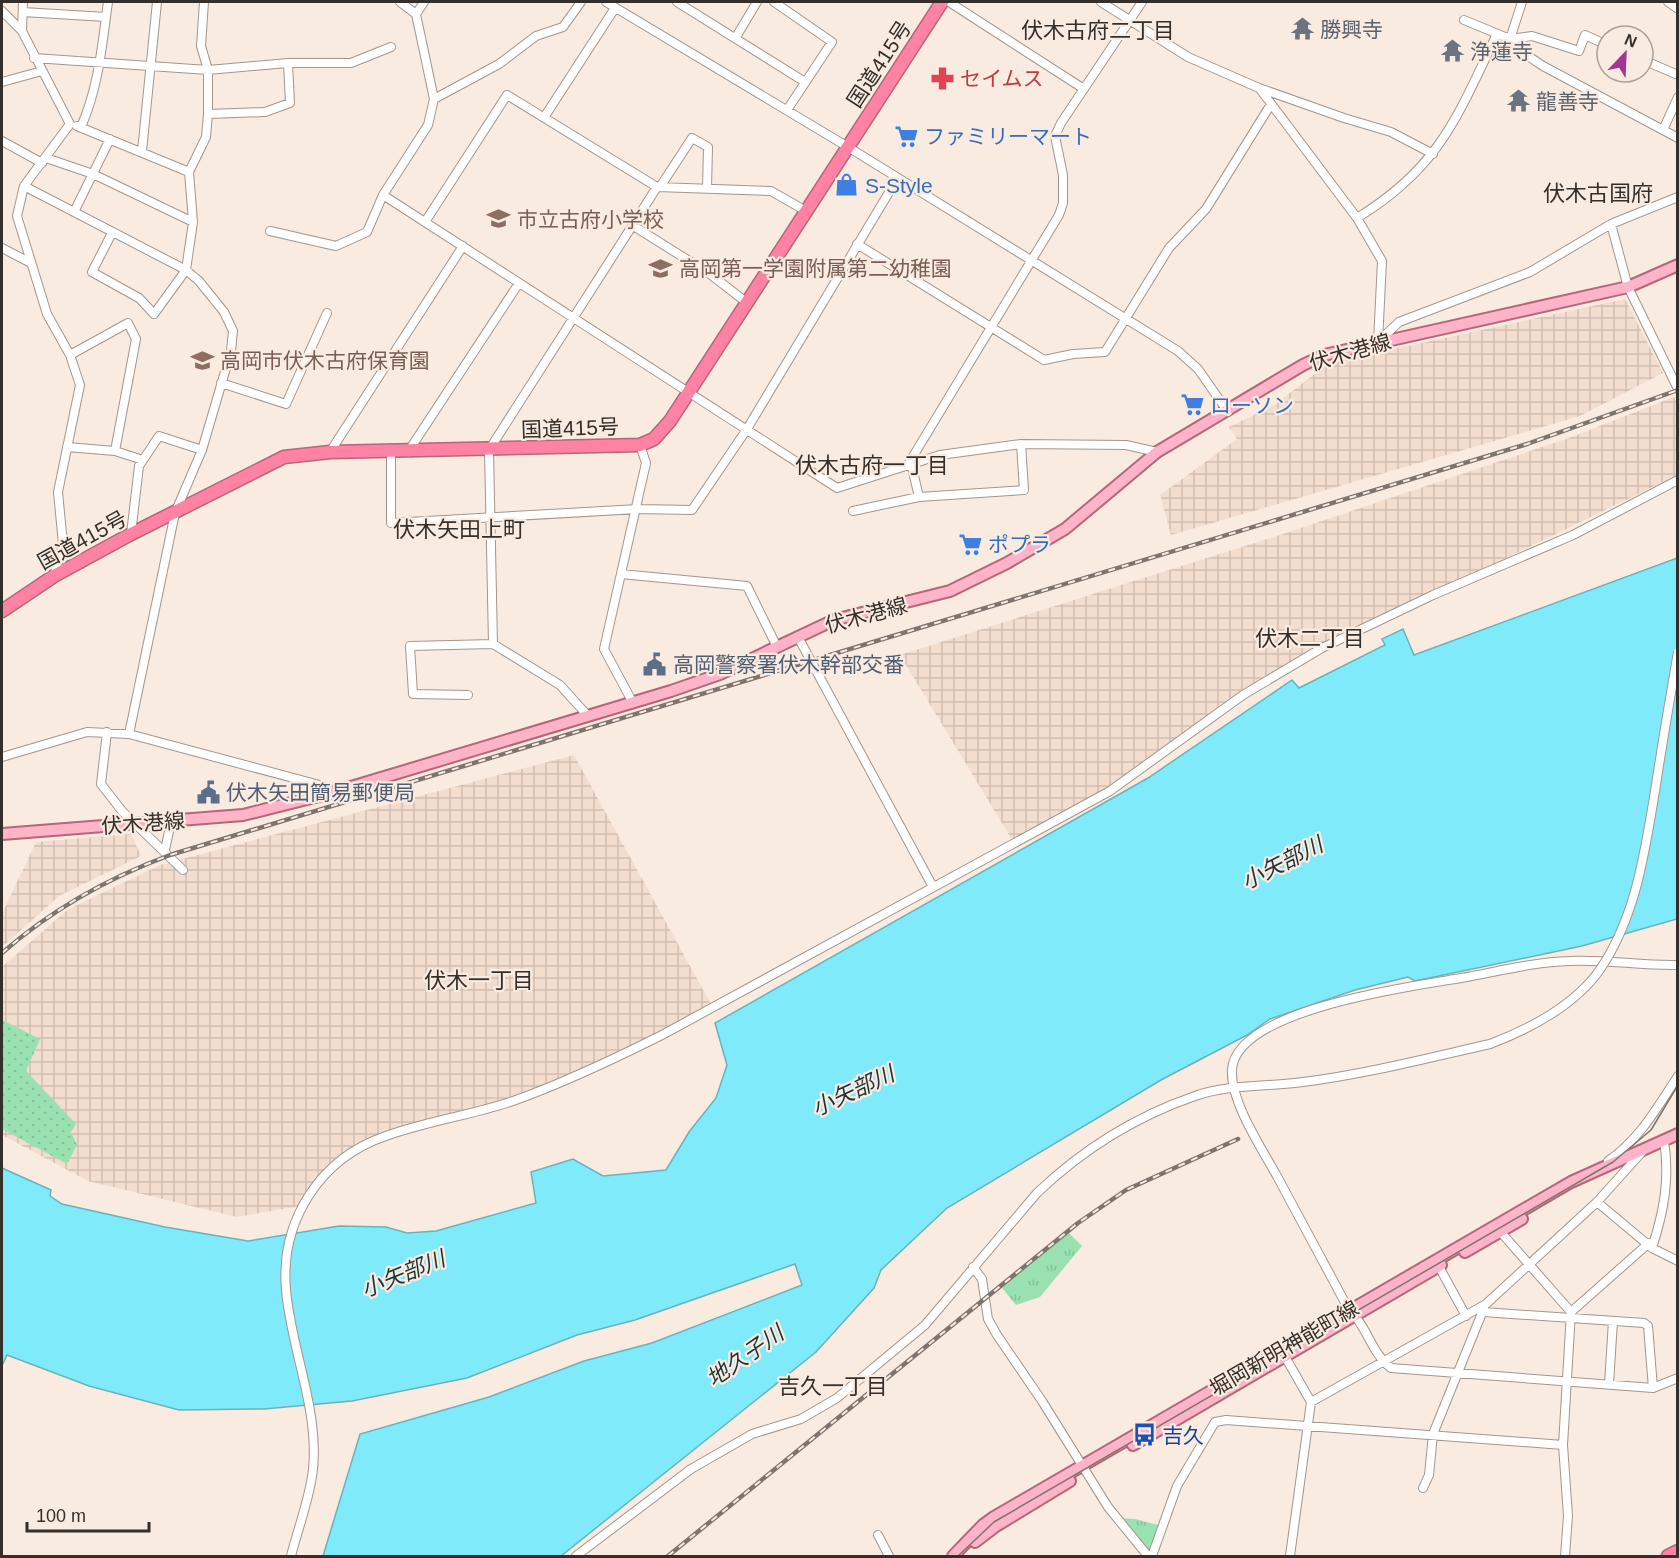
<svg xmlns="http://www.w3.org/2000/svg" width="1679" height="1558" viewBox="0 0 1679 1558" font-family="Arial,'Noto Sans JP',sans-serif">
  <defs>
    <pattern id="industrial-grid" width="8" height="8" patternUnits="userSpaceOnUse" patternTransform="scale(1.5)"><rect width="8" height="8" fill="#f3ddcf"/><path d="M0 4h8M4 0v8" fill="none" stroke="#d1beb2"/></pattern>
    <pattern id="grass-dots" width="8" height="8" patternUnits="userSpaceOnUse" patternTransform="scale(1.5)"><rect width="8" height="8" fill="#99e1b0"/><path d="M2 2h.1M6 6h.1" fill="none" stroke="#84c198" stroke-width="1.8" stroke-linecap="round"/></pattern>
    <pattern id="park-tufts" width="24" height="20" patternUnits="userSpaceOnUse" patternTransform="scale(1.5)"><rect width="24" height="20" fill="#99e1b0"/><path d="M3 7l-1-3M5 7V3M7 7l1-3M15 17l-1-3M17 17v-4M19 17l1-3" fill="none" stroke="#84c198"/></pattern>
  </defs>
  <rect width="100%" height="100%" fill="#faebe1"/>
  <path fill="url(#industrial-grid)" d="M1625,299l38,74 -83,43 -409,119 -11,-40 77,-56 -8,-12 45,-22 55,-42z
    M1674,397l3,6v72l-355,173 -79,47 -133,96 -96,52 -114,-188 383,-121 286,-96z
    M574,755l139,253 -51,27 -147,65 -129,36 -32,15 -37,32 -16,23 -64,11 -149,-36 -86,-46v-168l65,-57 93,-45z
    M131,834l10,22 -82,40 -57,51v-33l34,-72z"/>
  <path fill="url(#grass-dots)" d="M2,1020l38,19 -14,32 50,53 -5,8 6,13 -10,19 -65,-35z"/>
  <path fill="url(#park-tufts)" d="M1068,1232l14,14 -42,51 -24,8 -14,-17z
    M1117,1518l18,1 27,7 -10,30z"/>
  <path fill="#7feaf9" stroke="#69b2bb" stroke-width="1.5" d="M1677,558v361l-95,27 -167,35 -7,-4 -53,13 -85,29 -23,16 -86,45 -214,128 -66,62 -7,18 -58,64 -255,204h-238l37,-122 129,-37 95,-36 68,-18 150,-58 -7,-21 -160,56 -58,15 -110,43 -115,23 -88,8 -85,1 -90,-24 -82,-31 -5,11v-198l49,22 -1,6 12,8 103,23 83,14 91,-15 47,1 21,6 29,-2 100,-28 -5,-31 42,-13 30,17 63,-6 23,-38 27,-34 11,-33 -12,-42 433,-245 144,-98 7,8 86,-43 -3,-6 21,-10 11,26z"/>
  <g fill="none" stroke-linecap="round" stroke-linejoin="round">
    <defs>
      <path id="minor" d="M606,2l242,145 330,204 20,18 30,43
        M677,2l128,80
        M774,2l58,40 -45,68
        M949,2l135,87
        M1101,2l87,55 71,31 85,30 47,14 42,22
        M1668,2l10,7
        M2,11l20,20 48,93
        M23,12l83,5
        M416,14l8,-12
        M1464,20l46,19 12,13 21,14 135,72
        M22,31l1,-29
        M736,37l21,-35
        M1510,39l22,-3 47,15 6,-16 22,10
        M1510,39l12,-37
        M34,58l174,12 80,-7h63l40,-16
        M1643,60l35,15
        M2,82l40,-11
        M1260,89l97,129 25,43 -4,81
        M434,99l65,-35 37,-28 27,-9 18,-25
        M208,114l57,-2 25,-9 -2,-40
        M545,116l70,-108
        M77,126l112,46
        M81,127c18,-41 21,-82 27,-125
        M1663,130l15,-33
        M2,141l40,22
        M142,151l15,-149
        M46,158l47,16 100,48
        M24,186l162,84 13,11 25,31 9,19 -2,20 -29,99 -27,63 -46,221
        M660,187l32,-49 16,9 -1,41
        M383,195l454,293 103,-33 81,-11 105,1 31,7
        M74,212l36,-73
        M1357,218c83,-51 100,-101 140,-184
        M425,222l82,-127 150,92 114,4 35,20
        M1611,224l17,63 50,102
        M632,225l78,49 36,28
        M270,231l66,15 31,-14 16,-37 45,-70 6,-26 -18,-85 -16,-12
        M112,233l-20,39 47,26 15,16 32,-44 7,-48 -4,-50 17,-35 2,-23v-44l-7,-24 3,-44
        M857,244l187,116 29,-6 32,-2 64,-104 37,-39 65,-105
        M2,248l29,15
        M1378,342l21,-20 131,-50 81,-48 67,-27
        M70,355l58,-32 8,16 -21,112
        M221,383l65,21 41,-91
        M67,447l48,4 28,9
        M330,452l133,-206
        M408,452l111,-169
        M391,453v70l247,-14 54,1 55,-81 150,-250
        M909,463l150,-248 4,-12v-28l-8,-39 6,-13 81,-121
        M911,463l8,34
        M853,511l66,-14 105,-7 -3,-46
        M131,534l8,-68 20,-30 43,14
        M621,574l126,12 30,61
        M54,576l9,-32 -5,-52 22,-107 -10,-30 -23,-41 -30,-98 7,-30 46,-62
        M798,637l135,250
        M493,644l-4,-194 168,-263
        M468,695l-55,-1 -3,-48 83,-2 67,41 28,31
        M633,703l-29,-54 42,-186 -6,-18
        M107,732l-6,52 21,27 61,59
        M2,757l85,-25 42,2 198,53 4,6
        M165,850l6,-28
        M1678,965c-37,1 -73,-6 -109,-4 -36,1 -73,11 -108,17 -47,8 -226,31 -229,92 -2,32 31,80 46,108 24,44 47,88 71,132 18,15 22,43 42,58l262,20 25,-10
        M1608,1161c31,-21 49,-53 70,-85
        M1597,1202l55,46 26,13
        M1498,1229l73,83
        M1652,1248c12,-37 18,-69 12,-108
        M1437,1263l29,53
        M973,1267l9,12 6,40 9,16 45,66 66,106 40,49
        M1483,1312l161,11 4,3 5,62
        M1283,1353l28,49 -21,154
        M1609,1384l4,-63
        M1311,1402l175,-98 111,-102 45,-50
        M1423,1488l6,-13 4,-41 51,-126
        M878,1535l11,21
        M291,1556c7,-28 19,-58 22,-87 6,-60 -22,-120 -27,-179 -6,-69 34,-132 100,-154 42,-15 86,-21 127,-35 51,-18 101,-42 149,-66l448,-244 133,-96 79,-47 111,-53 140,-60 105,-55
        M576,1556l115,-87 61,-35 49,-15 36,-21 88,-73 112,-132c45,-43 100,-77 158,-97 33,-12 73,-9 108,-14 63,-8 125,-24 187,-38
        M1152,1556l25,-70 38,-64 11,-2 337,25
        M1565,1556l3,-40 -5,-71 8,-133 78,-69"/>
      <path id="major" d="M2,834l241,-19 88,-22 340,-102 49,-17 114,-54 116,-29 57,-28 58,-34 92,-77 146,-87 21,-10 304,-68 50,-22
        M1465,1252l57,-33
        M1133,1445l308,-180
        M975,1542l21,-16 74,-45
        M953,1556l30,-31 11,-8 577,-335 107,-48"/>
      <path id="highway" d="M2,611l52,-35 77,-42 153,-77 46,-5 310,-7 14,-6 16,-18 272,-419
        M1668,1556l10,-5"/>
    </defs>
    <use href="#minor" stroke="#a3968c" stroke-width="10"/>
    <use href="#major" stroke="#b7657a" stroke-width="14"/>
    <use href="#highway" stroke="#b7657a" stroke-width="15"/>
    <use href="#minor" stroke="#fff" stroke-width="8"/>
    <use href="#major" stroke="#feb4c8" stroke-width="10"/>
    <use href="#highway" stroke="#fd82a4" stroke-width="12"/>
    <path stroke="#7e746e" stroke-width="1.5" d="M958,1556l36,-34 619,-360 38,-32 27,-45"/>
    <defs>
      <path id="rail" d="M2,953c49,-43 106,-75 168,-98l1357,-411 151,-54
        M668,1556l410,-333 48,-33 112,-51"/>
    </defs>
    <use href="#rail" stroke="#7e746e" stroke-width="4.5"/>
    <use href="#rail" stroke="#faebe1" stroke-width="2" stroke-dasharray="7" stroke-linecap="butt"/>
    <defs>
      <path id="minor-bridge" d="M1490,1044c40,-15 87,-40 111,-76 35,-52 44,-117 54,-177 7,-46 15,-93 23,-139"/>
    </defs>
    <use href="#minor-bridge" stroke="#a3968c" stroke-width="10" stroke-linecap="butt"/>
    <use href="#minor-bridge" stroke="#fff" stroke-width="8"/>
  </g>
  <defs>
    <symbol id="temple-bare" viewBox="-9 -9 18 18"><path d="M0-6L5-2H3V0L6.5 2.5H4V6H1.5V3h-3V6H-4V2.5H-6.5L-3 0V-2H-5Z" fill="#6b7280" stroke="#faebe1" stroke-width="2.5" paint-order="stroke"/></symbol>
    <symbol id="pharmacy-bare" viewBox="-9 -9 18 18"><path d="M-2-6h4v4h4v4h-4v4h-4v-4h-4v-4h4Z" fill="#e0444e" stroke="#faebe1" stroke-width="2.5" paint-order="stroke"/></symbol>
    <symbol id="supermarket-bare" viewBox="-9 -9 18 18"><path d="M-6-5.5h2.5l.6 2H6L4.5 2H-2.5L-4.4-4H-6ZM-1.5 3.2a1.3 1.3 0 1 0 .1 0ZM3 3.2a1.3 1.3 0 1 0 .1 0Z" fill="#3f7fe0" stroke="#faebe1" stroke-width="2.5" paint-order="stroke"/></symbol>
    <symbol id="shop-bare" viewBox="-9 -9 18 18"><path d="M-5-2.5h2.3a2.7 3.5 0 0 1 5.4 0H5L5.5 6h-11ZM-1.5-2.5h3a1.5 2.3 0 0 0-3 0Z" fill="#3f7fe0" stroke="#faebe1" stroke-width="2.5" paint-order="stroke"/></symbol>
    <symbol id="school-bare" viewBox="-9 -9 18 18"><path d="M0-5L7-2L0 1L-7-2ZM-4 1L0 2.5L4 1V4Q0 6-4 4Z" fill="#8d6e63" stroke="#faebe1" stroke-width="2.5" paint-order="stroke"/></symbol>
    <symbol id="civic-bare" viewBox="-9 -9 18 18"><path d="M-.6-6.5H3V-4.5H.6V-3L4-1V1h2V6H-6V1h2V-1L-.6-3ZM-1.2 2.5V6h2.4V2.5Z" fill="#5c6f8a" stroke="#faebe1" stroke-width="2.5" paint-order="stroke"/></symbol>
    <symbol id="bus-bare" viewBox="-9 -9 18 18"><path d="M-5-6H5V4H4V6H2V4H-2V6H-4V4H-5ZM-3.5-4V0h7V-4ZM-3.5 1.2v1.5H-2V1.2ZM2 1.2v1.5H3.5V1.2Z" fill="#1a4fb4" stroke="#faebe1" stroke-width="2.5" paint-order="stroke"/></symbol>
  </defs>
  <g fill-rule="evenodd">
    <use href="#temple-bare" x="1286" y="12" width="33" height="33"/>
    <use href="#temple-bare" x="1436" y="34" width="33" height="33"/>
    <use href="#pharmacy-bare" x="926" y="62" width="33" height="33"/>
    <use href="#temple-bare" x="1502" y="84" width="33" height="33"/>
    <use href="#supermarket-bare" x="890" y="120" width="33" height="33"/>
    <use href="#shop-bare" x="830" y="168" width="33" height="33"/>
    <use href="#school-bare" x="482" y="202" width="33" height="33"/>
    <use href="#school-bare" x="644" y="252" width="33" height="33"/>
    <use href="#school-bare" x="186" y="344" width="33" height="33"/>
    <use href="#supermarket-bare" x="1176" y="388" width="33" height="33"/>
    <use href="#supermarket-bare" x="954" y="528" width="33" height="33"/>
    <use href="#civic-bare" x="638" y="648" width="33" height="33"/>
    <use href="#civic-bare" x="192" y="776" width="33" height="33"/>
    <use href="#bus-bare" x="1128" y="1418" width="33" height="33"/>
  </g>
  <g text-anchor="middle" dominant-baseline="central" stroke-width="4.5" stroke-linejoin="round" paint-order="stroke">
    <g font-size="21" fill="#5b616d" stroke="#faebe1" text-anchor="start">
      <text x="1320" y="29">勝興寺</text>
      <text x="1470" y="51">浄蓮寺</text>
      <text x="1536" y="101">龍善寺</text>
    </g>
    <g font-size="21" fill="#352f2b" stroke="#faebe1">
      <text transform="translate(879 64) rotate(-57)">国道415号</text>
      <text transform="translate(1350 352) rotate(-16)">伏木港線</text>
      <text transform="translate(570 428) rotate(-2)">国道415号</text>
      <text transform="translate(82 540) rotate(-29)">国道415号</text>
      <text transform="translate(866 615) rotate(-15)">伏木港線</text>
      <text transform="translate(143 823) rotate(-4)">伏木港線</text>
      <text transform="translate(1284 1348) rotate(-30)">堀岡新明神能町線</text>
    </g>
    <g font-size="21" fill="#be3a42" stroke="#faebe1" text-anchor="start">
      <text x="960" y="78">セイムス</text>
    </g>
    <g font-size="21" fill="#366cbe" stroke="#faebe1" text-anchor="start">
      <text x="924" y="136">ファミリーマート</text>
      <text x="865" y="185">S-Style</text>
      <text x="1210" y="405">ローソン</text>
      <text x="988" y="544">ポプラ</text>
    </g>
    <g font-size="21" fill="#785e54" stroke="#faebe1" text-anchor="start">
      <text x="517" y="219">市立古府小学校</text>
      <text x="679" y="268">高岡第一学園附属第二幼稚園</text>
      <text x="220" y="360">高岡市伏木古府保育園</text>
    </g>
    <g font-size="21" fill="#4e5e75" stroke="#faebe1" text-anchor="start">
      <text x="673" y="664">高岡警察署伏木幹部交番</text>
      <text x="226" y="792">伏木矢田簡易郵便局</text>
    </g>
    <g font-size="21" fill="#164399" stroke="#faebe1" text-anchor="start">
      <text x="1162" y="1435">吉久</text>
    </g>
    <g font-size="22" fill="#352f2b" stroke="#faebe1">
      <text x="1098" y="30">伏木古府二丁目</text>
      <text x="1598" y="193">伏木古国府</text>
      <text x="872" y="465">伏木古府一丁目</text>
      <text x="459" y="529">伏木矢田上町</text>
      <text x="1310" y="638">伏木二丁目</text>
      <text x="479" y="980">伏木一丁目</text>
      <text x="833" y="1386">吉久一丁目</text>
    </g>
    <g font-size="22" font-style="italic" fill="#1c3438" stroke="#faebe1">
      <text transform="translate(1282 863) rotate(-27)">小矢部川</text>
      <text transform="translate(853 1091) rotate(-25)">小矢部川</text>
      <text transform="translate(403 1274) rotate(-22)">小矢部川</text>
      <text transform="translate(745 1356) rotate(-35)">地久子川</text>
    </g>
  </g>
  <rect width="1679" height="1558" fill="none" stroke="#352f2b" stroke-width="6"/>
  <g transform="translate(1625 54) rotate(23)"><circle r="28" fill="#faebe1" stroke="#aba098" stroke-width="1.5"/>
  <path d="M0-4.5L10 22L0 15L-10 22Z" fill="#a43592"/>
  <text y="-9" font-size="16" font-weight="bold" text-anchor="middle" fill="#352f2b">N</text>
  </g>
  <path d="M27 1522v9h122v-9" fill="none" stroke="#352f2b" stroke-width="3"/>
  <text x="36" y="1522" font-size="18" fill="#352f2b" stroke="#faebe1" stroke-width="4.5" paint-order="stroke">100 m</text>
</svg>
